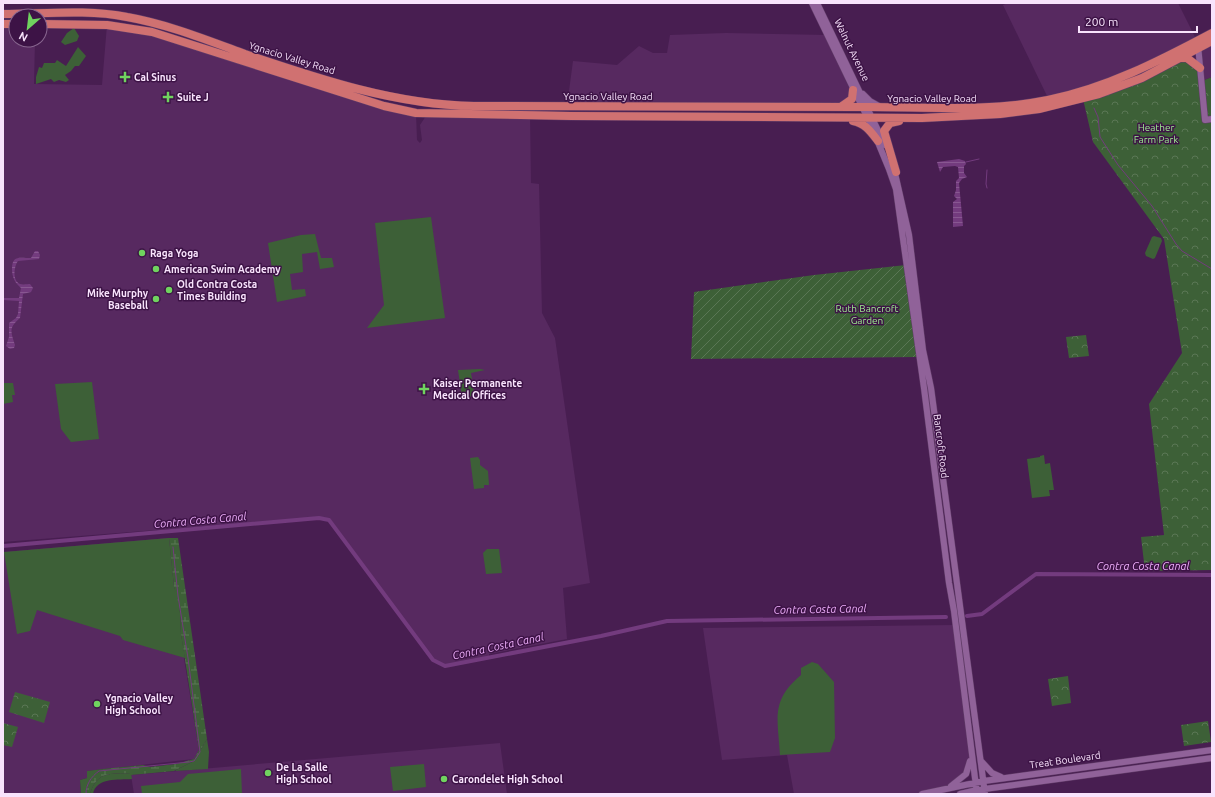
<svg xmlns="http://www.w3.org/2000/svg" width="1215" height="797" viewBox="0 0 1215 797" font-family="Ubuntu,sans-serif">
  <defs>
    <pattern id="wetland-marsh" width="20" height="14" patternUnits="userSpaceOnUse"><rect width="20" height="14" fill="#3d6037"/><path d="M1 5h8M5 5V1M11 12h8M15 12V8" fill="none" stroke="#5a7755"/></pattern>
    <pattern id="park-crowns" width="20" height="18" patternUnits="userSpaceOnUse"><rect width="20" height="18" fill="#3d6037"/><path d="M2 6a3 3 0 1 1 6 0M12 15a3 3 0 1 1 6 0" fill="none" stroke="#5a7755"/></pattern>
    <pattern id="garden-furrows" width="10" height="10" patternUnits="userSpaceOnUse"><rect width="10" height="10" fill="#3d6037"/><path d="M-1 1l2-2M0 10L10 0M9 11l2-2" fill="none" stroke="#5a7755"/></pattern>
    <pattern id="water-rules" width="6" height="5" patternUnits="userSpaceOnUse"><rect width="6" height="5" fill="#733b7e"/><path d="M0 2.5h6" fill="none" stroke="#885791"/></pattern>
  </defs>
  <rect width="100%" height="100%" fill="#481e51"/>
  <path fill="#572960" d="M1008,3h170l19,38 -49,26 -99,33 -46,-95z
    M3,24h13v16h19l-1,44 68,1 5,-60 22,3 287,85 1,27 3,3 2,-3 -2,-15 8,-12 102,1 1,69 8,1 3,129 13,25 35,245 -27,5 4,51 -78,15v3l-40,8 -9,-1 -7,-4 -101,-139 -8,-4 -321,25z
    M726,33l101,2 26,55 -6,14 -280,2 6,-45 44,4 22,-19 14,7h14l3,-18z
    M1212,41v36l-11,4 -2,-33z
    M169,538l7,72 23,140 -5,9 -107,12v7l-7,2 1,14h-78v-242z
    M956,625l15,129 -2,16 -21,18 -26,6h-128l-7,-39 -65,5 -19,-132z
    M500,743l7,51h-373l-3,-19z"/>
  <path fill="#3d6037" d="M74,28l5,8 -2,5 -12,4 -4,-3 6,-9z
    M78,47l8,9 -7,10h-4l-4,5 -6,4 4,5 -3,2 -7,-2 -5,2 -3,-3 -15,5v-7l3,-10 3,1 2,-5h11l2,-3 9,6z
    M431,217l14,101 -78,10 17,-23 -9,-82z
    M315,234l6,24h11l2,9 -14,2 -3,-17 -15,2 1,18 -13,2 2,16 13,-1 1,7 -29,6 -9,-59 33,-8z
    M1154,236l7,2 1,3 -7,17 -2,1 -7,-3 -1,-3 7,-16z
    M480,369l5,1 -14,3 3,19 -2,1 1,3 -11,1 -4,-27z
    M92,382l7,57 -28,3 -10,-13 -6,-45z
    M3,383h10l2,12h-3l1,7 -10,2z
    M1044,455l1,9 5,-1 4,27h-5l1,6 -18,2 -5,-39 13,-2v-1z
    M478,457l2,3v5l8,6 1,14h-5v3l-10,1 -4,-31z
    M169,538l5,49 4,9 2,17 1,21 4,24 -62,-18 -3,-4 -83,-26 -7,21 -13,3 -13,-82z
    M487,549h12l3,24 -16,1 -3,-21z
    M812,662l6,2 16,18 1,56 -5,14 -50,3c-2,-36 -10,-54 21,-80v-7z
    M207,739l2,13 -1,17 -34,2 20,-10z
    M424,764l2,23 -33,4 -3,-24z
    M103,769c-10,6 -17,13 -17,25h-5l-1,-14 7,-2v-7z
    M241,769l1,25h-100l-1,-8 39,-4 8,-8z
    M131,773l1,6c-13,1 -36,-2 -39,15h-3c7,-23 20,-20 41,-21z"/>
  <path fill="url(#wetland-marsh)" d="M169,538h9l29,201 -13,22 -20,10 -43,4 -1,-2c-20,1 -33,-2 -40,21h-4l2,-11 5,-7 10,-7 40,-4 7,2 26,-3 18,-5 5,-9 -18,-116 -1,-21 -3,-17 -3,-9z"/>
  <path fill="url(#park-crowns)" d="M1180,58l15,5 7,18 10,-4v493l-67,1 -4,-34 23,-2 -15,-131 33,-51 -18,-114 -71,-97 -10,-43z
    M1086,335l3,21 -20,2 -3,-21z
    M1068,676l3,27 -19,3 -4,-27z
    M15,692l35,10 -6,21 -35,-11z
    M1208,721l3,21 -27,4 -3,-21z
    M3,723l15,4 -6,20 -9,-2z"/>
  <path fill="url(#garden-furrows)" d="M906,265l13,92 -228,2 3,-67 120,-17z"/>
  <path fill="url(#water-rules)" d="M959,159l6,2 1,3 -2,2v7l3,4 -5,2 -3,4 4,43 -10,1v-25l4,-3 -3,-3 2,-6v-9l3,-3 -1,-11 -3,-1 -12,1 -3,5 -3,-10z
    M35,251h3l2,4 -1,4 -21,2c-4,5 -6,20 2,23 3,1 8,0 10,0l3,4 -2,4 -8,2 -3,24c-12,10 -9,14 -5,27l-1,3 -4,1 -4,-3 3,-9v-14l7,-5 2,-4 1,-13 -16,-1v-2h16l2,-10c-6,-5 -9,-11 -9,-19 0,-14 7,-11 19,-11z"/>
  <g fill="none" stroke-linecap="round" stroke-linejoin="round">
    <path stroke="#733b7e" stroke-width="1" d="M1094,108l4,9 2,20 18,28 34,41 24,38 6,7 30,18
      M966,162l13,-3
      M987,170l-1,14 1,4
      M86,794c0,-10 5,-17 13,-23l90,-9 5,-1 6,-9 -12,-94 -10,-62 -5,-49"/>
    <path stroke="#733b7e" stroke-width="4" d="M3,546l316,-28 10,2 3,4 101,136 12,6 156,-30 66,-15 279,-4
      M967,616l15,-2 54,-40 176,1"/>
    <defs>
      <path id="secondary" d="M812,3l58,120 19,46 7,20 28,199 25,195 5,28 23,183
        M817,3l68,142
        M1198,45l7,75 7,-1
        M863,94l7,7 9,5
        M894,169l15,66 14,115 8,38 54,406
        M982,762l10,11 9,4
        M951,786l15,-12 4,-13
        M922,794l62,-13 228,-31
        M960,794l17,-4 235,-32"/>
      <path id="highway" d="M3,14c40,0 84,-5 124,3 40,7 80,23 118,37 74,25 151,51 229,52 127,0 255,1 382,1 64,-1 128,6 192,-7 59,-12 111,-39 164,-67
        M3,24h13
        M40,24l67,1 45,7 232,74 32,7 155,3 351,2 78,-4 39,-5 60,-15 43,-16 70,-37
        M1180,58h7l13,10
        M842,106l10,-7 1,-9
        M853,121c12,2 18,11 25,20
        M896,172l-12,-41 6,-8 9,-2"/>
    </defs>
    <use href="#secondary" stroke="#623d69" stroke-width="7"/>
    <use href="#highway" stroke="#623d69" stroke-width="9"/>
    <use href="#secondary" stroke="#906299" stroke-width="6"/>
    <use href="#highway" stroke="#d07171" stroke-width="8"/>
  </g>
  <g fill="#70d35f" stroke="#3d1346" stroke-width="1.5">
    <path d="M123 71h4v4h4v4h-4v4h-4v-4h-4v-4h4z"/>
    <path d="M166 91h4v4h4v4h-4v4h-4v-4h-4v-4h4z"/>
    <circle cx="142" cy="253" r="4"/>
    <circle cx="156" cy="269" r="4"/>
    <circle cx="169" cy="290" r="4"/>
    <circle cx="156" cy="299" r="4"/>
    <path d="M422 383h4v4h4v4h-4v4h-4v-4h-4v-4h4z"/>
    <circle cx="97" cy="704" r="4"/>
    <circle cx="268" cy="773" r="4"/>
    <circle cx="444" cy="779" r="4"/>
  </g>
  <g text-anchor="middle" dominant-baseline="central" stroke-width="3" stroke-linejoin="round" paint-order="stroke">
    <g font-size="10" fill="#f8e3fc" stroke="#3d1346">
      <text transform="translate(852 50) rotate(64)">Walnut Avenue</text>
      <text transform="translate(292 58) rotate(17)">Ygnacio Valley Road</text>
      <text x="608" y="96">Ygnacio Valley Road</text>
      <text x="932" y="98">Ygnacio Valley Road</text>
      <text transform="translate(941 446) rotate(83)">Bancroft Road</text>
      <text transform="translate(1065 760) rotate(-8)">Treat Boulevard</text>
    </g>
    <g font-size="10" font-weight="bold" fill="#f8e3fc" stroke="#3d1346" text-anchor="start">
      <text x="134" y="77">Cal Sinus</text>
      <text x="177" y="97">Suite J</text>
      <text x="150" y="253">Raga Yoga</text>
      <text x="164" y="269">American Swim Academy</text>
      <text x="177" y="284">Old Contra Costa<tspan x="177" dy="12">Times Building</tspan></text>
      <text x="148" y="293" text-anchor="end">Mike Murphy<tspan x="148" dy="12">Baseball</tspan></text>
      <text x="433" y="383">Kaiser Permanente<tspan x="433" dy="12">Medical Offices</tspan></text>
      <text x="105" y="698">Ygnacio Valley<tspan x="105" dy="12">High School</tspan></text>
      <text x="276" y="767">De La Salle<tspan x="276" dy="12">High School</tspan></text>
      <text x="452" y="779">Carondelet High School</text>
    </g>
    <g font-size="10" fill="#9ff291" stroke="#3d1346">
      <text x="1156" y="127">Heather<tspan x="1156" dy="12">Farm Park</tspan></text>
      <text x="867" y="308">Ruth Bancroft<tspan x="867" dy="12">Garden</tspan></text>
    </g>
    <g font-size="11" font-style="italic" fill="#edaefa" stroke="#3d1346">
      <text transform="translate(200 520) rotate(-5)">Contra Costa Canal</text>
      <text x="1143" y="566">Contra Costa Canal</text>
      <text transform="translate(820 609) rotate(-1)">Contra Costa Canal</text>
      <text transform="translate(498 646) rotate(-12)">Contra Costa Canal</text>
    </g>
  </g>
  <rect width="1215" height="797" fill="none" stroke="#f8e3fc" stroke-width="8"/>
  <g transform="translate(28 28) rotate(208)"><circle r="19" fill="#3d1346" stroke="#88668f"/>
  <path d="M0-3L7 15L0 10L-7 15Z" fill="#70d35f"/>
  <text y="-6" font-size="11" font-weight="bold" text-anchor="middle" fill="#f8e3fc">N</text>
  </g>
  <path d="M1079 26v6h118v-6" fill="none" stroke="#f8e3fc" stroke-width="2"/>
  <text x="1085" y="26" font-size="12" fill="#f8e3fc" stroke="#3d1346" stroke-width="3" paint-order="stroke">200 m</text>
</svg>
